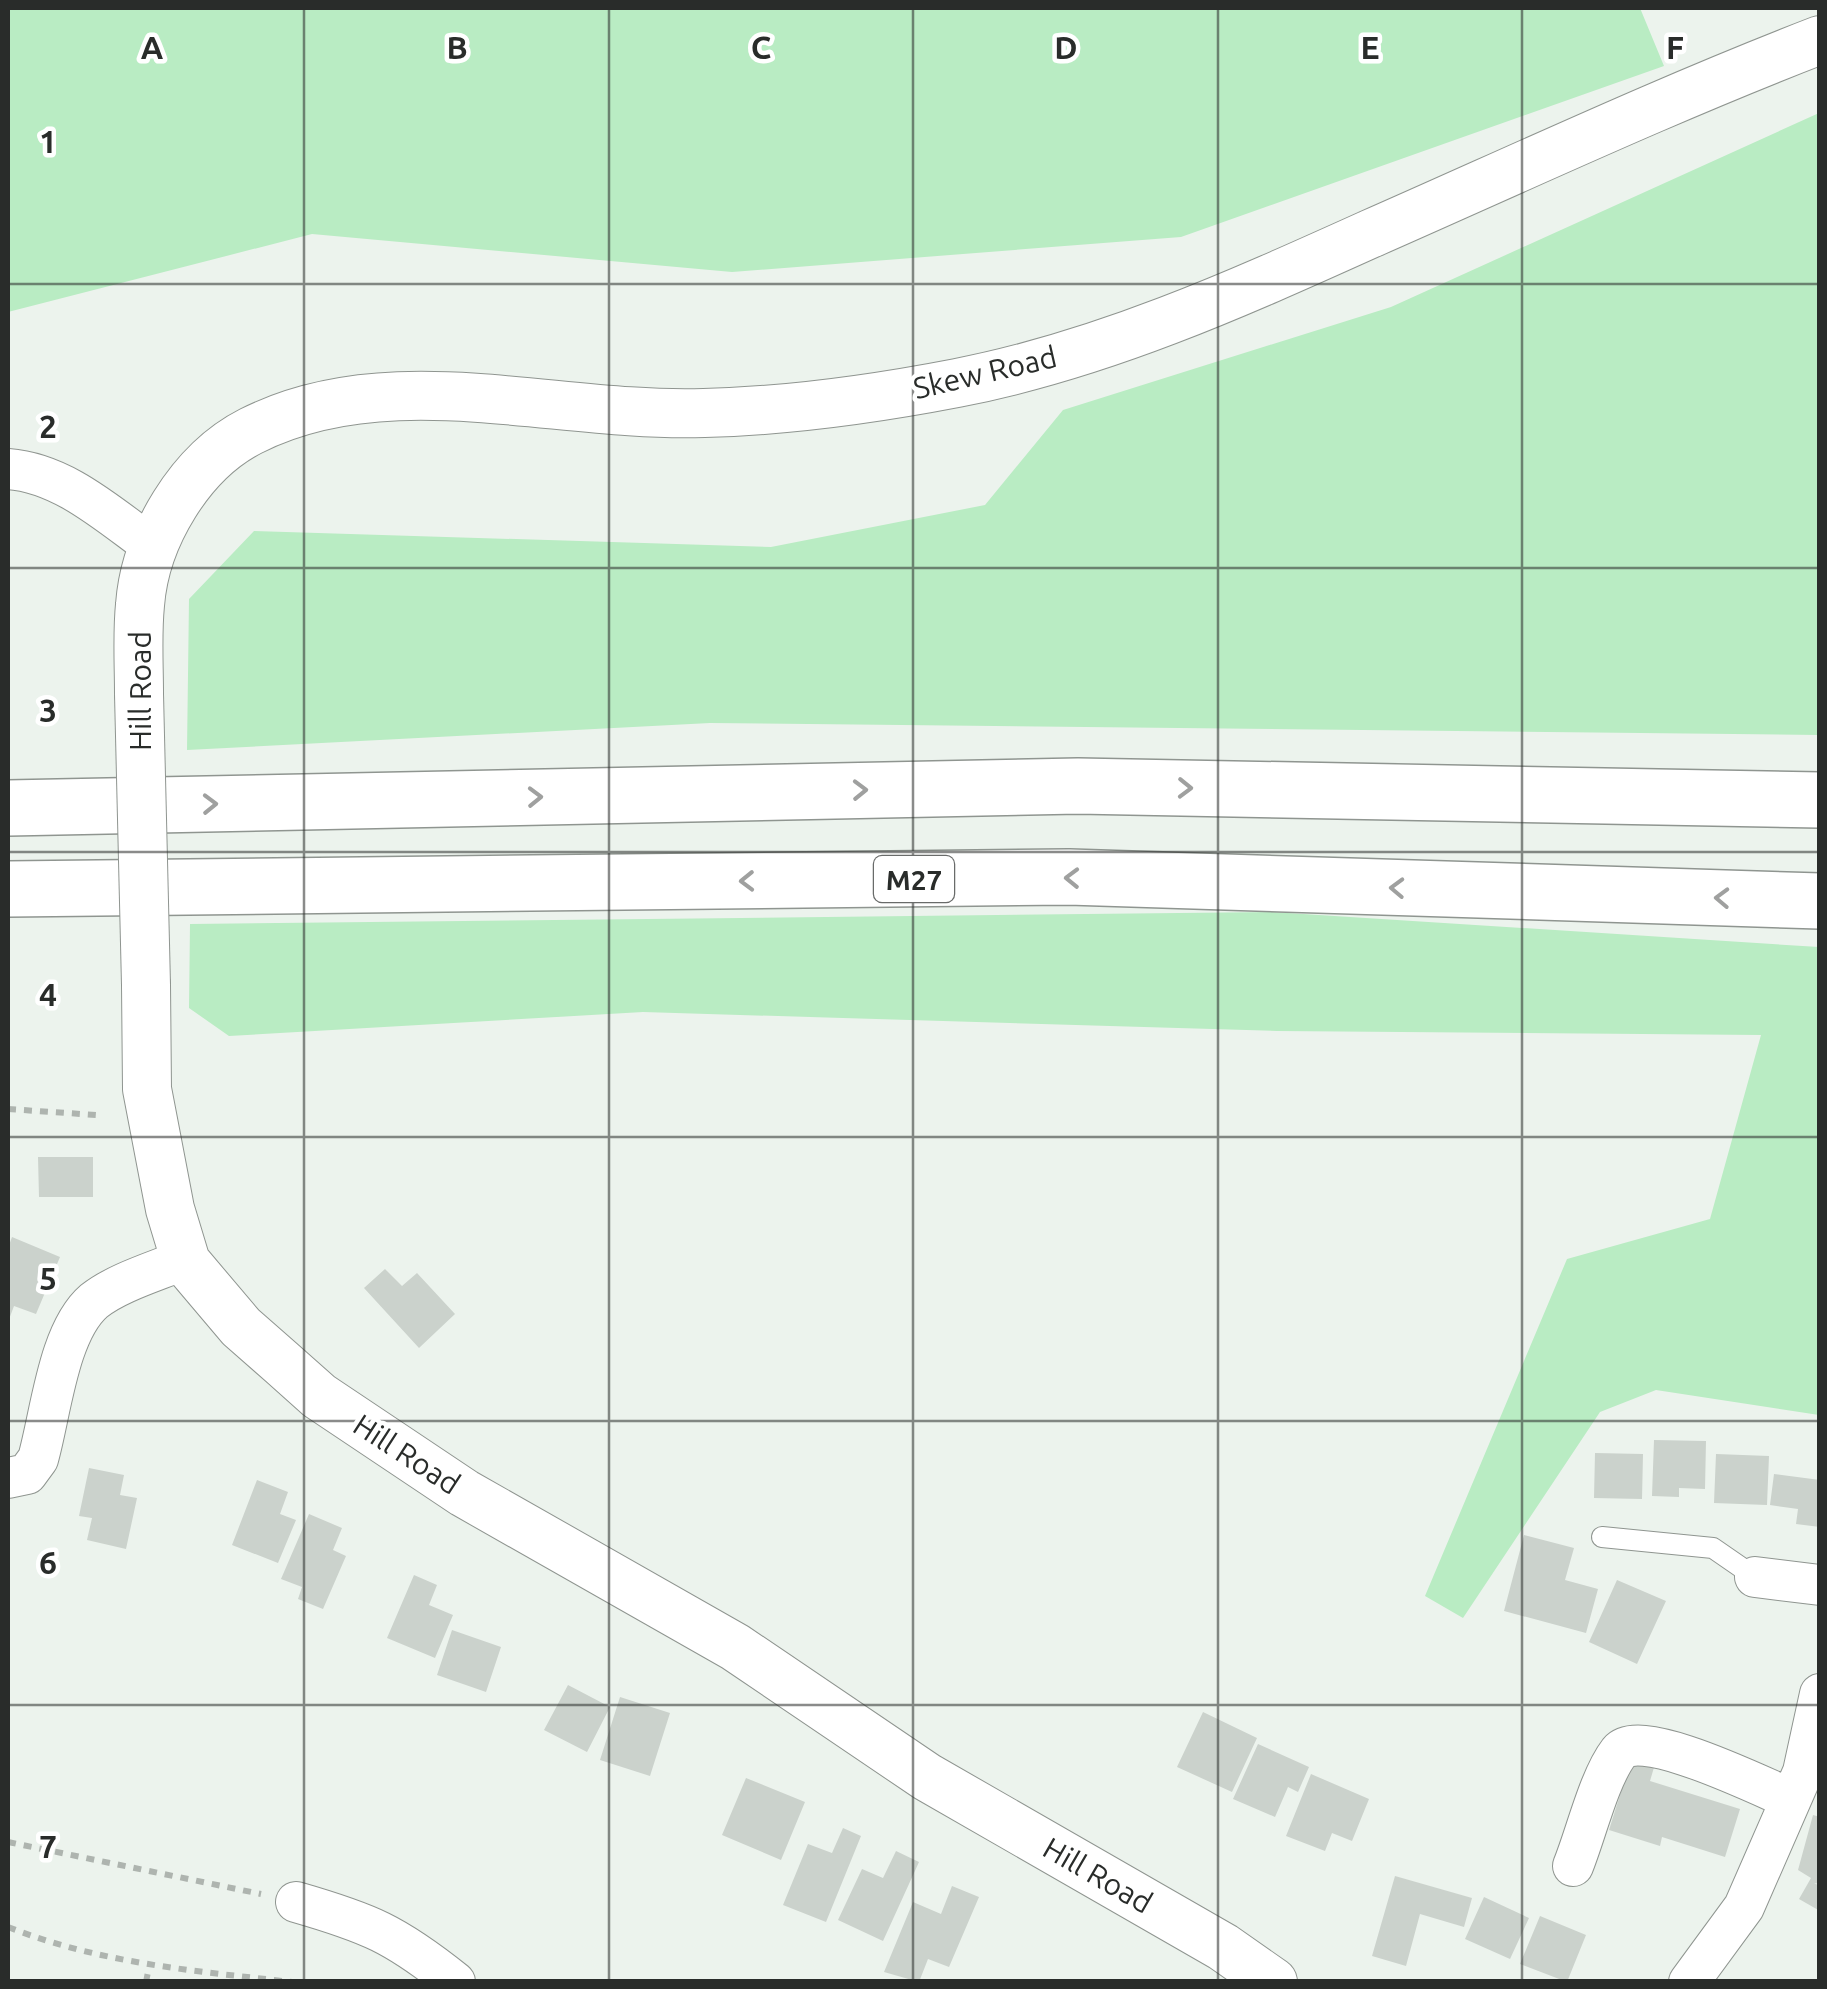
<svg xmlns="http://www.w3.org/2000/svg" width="1827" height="1989" viewBox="0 0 1827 1989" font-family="Ubuntu,sans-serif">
  <rect width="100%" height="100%" fill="#ecf3ed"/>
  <path fill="#b9ecc3" d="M8,8h1632l24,58 -483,171 -449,35 -420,-38 -304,78z
    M1819,113v622l-1109,-12 -523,27 2,-151 65,-68 517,16 214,-42 78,-95 328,-103z
    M1272,912l547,35v468l-163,-25 -56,22 -137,206 -38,-22 142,-337 143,-40 51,-184 -484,-4 -634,-19 -414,24 -40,-28 1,-84z"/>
  <path fill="#cbd2cc" d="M38,1157h55v40h-54z
    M12,1237l48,20 -24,57 -22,-8 -6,16v-74z
    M385,1269l17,17 15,-13 38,41 -36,34 -55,-60z
    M1654,1440l52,1 -1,48 -26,-1v9l-27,-1z
    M1595,1453l48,1 -1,45 -48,-1z
    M1716,1454l53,2 -2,49 -53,-2z
    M89,1468l35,7 -4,20 17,3 -11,51 -39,-9 5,-22 -13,-2z
    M1774,1474l46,6v47l-24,-3 2,-15 -28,-4z
    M257,1480l31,12 -8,22 16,6 -18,43 -46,-18z
    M309,1514l33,14 -9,22 13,6 -23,53 -25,-10 4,-12 -21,-8z
    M1524,1535l50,13 -9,32 33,9 -12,44 -82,-22z
    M414,1575l23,10 -8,20 24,10 -18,43 -48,-20z
    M1617,1580l49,21 -29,63 -48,-22z
    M452,1630l49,17 -15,45 -49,-17z
    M568,1685l42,22 -23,45 -43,-22z
    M620,1697l50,16 -20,63 -50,-16z
    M1203,1712l54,26 -25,54 -55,-25z
    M1258,1744l51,23 -11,25 -10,-5 -13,30 -42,-18z
    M1632,1757l23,7 -5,17 90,28 -15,48 -63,-20 -2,9 -51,-16z
    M1311,1774l58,25 -17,42 -20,-8 -7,18 -39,-15z
    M746,1778l59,24 -24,58 -59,-25z
    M1813,1815l7,2v67l-6,-1 6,3v25l-21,-12 12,-21 -13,-8z
    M843,1828l18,8 -35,86 -43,-17 25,-61 24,9z
    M896,1851l23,11 -36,79 -45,-21 24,-51 21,9z
    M1395,1876l77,22 -8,29 -44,-13 -14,52 -34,-10z
    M952,1886l27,11 -30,70 -21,-8 -9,23 -35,-10 29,-70 28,12z
    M1484,1897l45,21 -19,41 -45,-20z
    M1540,1916l46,19 -19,47 -47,-18z"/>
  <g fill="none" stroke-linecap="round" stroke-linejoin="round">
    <defs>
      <path id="service" d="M1602,1537l111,11 42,29"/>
      <path id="minor" d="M8,469c56,4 102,47 147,79
        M8,1478l19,-4 11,-15c13,-46 20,-127 56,-158 24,-19 63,-30 91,-42
        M1755,1577l65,8
        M1573,1866c13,-32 26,-88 46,-114 21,-26 143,35 172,47
        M296,1902c73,21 99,32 159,80
        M1689,1982l55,-75 59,-135 17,-78"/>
      <path id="tertiary" d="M139,694c0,-30 -2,-60 1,-89 5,-67 50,-143 111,-174 138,-70 304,-13 453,-18 84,-2 170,-14 253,-30 145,-28 280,-89 413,-149 150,-66 297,-135 450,-194
        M146,985l1,104 23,120 16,53 55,65 41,36 37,33 145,97 271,154 192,130 296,170 50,35"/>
      <path id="motorway" d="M8,808l1070,-22 742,14
        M8,889l1061,-12 751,24"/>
    </defs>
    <use href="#service" stroke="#8f9590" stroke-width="22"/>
    <use href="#minor" stroke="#8f9590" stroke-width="42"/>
    <use href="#tertiary" stroke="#8f9590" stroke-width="50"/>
    <use href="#motorway" stroke="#8f9590" stroke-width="58"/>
    <path stroke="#aeb4af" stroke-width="6" stroke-dasharray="8 8" stroke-linecap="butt" d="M8,1109l88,6
      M8,1842l253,52
      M8,1927c91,36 186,44 284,55
      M146,1982l3,-15"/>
    <use href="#service" stroke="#fff" stroke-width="20"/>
    <use href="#minor" stroke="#fff" stroke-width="40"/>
    <use href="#tertiary" stroke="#fff" stroke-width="48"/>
    <use href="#motorway" stroke="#fff" stroke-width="55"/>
    <defs>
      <path id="tertiary-bridge" d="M139,694l7,291"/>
    </defs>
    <use href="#tertiary-bridge" stroke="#8f9590" stroke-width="50" stroke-linecap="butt"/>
    <use href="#tertiary-bridge" stroke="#fff" stroke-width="48"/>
  </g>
  <defs><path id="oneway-chevron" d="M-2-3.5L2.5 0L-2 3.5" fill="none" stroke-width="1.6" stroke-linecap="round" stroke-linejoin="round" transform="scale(2.5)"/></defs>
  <g stroke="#9fa09f">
    <use href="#oneway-chevron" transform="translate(1185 788) rotate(1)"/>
    <use href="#oneway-chevron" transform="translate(860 790) rotate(-1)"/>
    <use href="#oneway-chevron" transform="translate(535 797) rotate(-1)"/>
    <use href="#oneway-chevron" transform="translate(210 804) rotate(-1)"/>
    <use href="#oneway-chevron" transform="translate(1072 878) rotate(-179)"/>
    <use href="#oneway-chevron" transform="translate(747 881) rotate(179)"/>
    <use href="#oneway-chevron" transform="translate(1397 888) rotate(-178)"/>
    <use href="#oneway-chevron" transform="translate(1722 898) rotate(-178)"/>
  </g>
  <path fill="none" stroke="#292c2a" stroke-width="2.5" stroke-opacity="0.55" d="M304,8v1974M609,8v1974M913,8v1974M1218,8v1974M1522,8v1974M8,284h1812M8,568h1812M8,852h1812M8,1137h1812M8,1421h1812M8,1705h1812"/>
  <g text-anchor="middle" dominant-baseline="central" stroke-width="9" stroke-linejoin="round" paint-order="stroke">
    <rect fill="#fff" stroke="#696b6a" stroke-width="2.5" x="874" y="856" width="80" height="46" rx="8"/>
    <g font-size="28" font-weight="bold" fill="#292c2a">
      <text x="914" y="879">M27</text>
    </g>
    <g font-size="30" fill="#292c2a" stroke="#fff">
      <text transform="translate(985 372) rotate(-13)">Skew Road</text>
      <text transform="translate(140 691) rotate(-90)">Hill Road</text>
      <text transform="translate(407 1454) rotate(33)">Hill Road</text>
      <text transform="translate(1098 1875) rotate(30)">Hill Road</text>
    </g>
  </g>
  <g font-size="32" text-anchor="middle" font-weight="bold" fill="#292c2a" stroke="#fff" stroke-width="9" stroke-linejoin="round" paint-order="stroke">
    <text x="152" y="59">A</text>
    <text x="457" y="59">B</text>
    <text x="761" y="59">C</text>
    <text x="1066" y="59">D</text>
    <text x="1370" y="59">E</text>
    <text x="1675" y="59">F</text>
    <text x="48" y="153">1</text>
    <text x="48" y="438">2</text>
    <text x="48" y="722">3</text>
    <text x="48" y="1006">4</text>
    <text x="48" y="1290">5</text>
    <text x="48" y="1574">6</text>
    <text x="48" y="1858">7</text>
  </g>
  <rect width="1827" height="1989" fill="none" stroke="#292c2a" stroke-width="20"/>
</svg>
